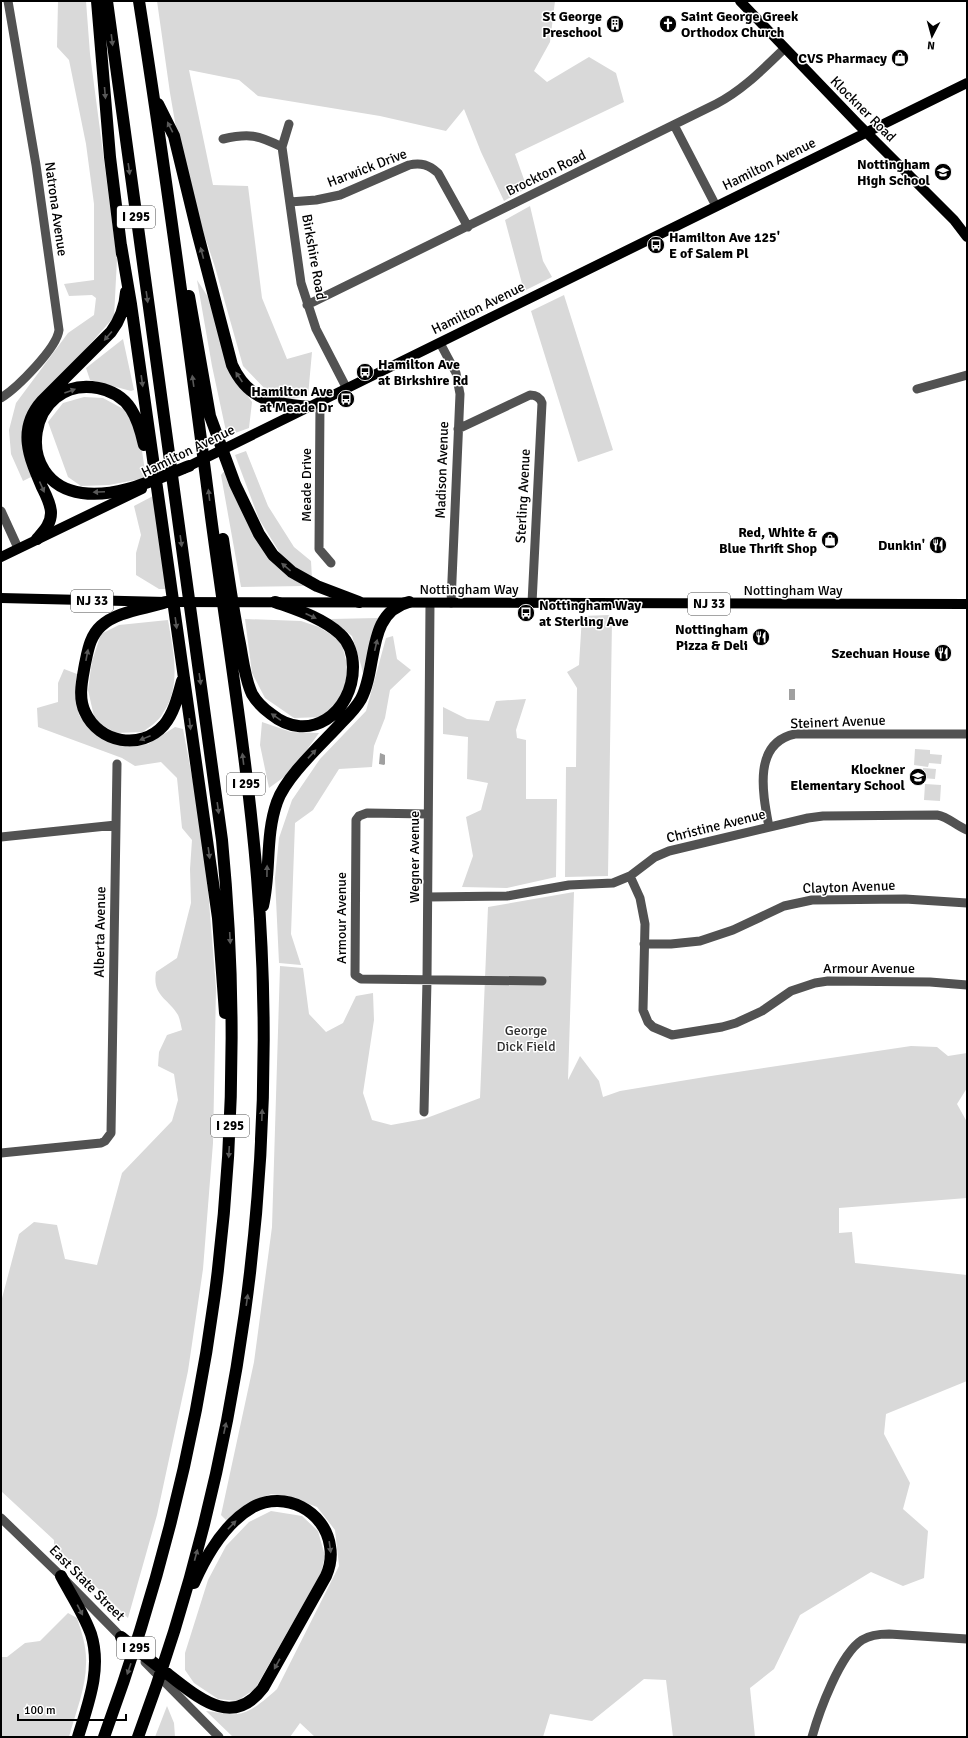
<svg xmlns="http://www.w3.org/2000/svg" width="968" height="1738" viewBox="0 0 968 1738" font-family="Signika,sans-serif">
  <rect width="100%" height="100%" fill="#fff"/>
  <path fill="#d9d9d9" d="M58,1h28l4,53 27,205 -3,58 -85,96 4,63 -10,5 -12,-27 -2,-24 7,-27 52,-70 26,-18 2,-17 -4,-3 -23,1 -5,-12 30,-4v-76l-8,-60 -17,-84 -12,-13z
    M157,1h398l-5,41 -16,29 13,11 42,-25 27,16 8,29 -109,52 12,34 -23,13 -23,-49 -17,-43 -18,22 -66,-15 -122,-20 -19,-16 -50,-10 24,115 35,1 14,112 25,61 25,-7 -4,44 -23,4 -16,-7 -26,-27 -28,-99 -31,-93 -14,-81z
    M530,206l13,55 9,16 -28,14 -19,-71z
    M197,280l11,17 24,77 20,28 -3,26 -22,8 -15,-70z
    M564,295l49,155 -35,12 -47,-151z
    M123,339l11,51 -3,1 -41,-11 -4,-12z
    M84,397l19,1 24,13 14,33 5,34 -37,7 -28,1 -13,-9 -20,-55 15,-19z
    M246,451l22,55 26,41 17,14 1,18 -29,-21 -24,-39 -24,-64z
    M226,469l48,95 30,22 -63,1 -20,-112z
    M153,496l14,93h-8l-23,-14v-22l5,-18 -7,-29z
    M609,615l3,6 -4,255 -43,1 1,-110h10l1,-79 -10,-16 12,-7 3,-49z
    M378,618l-14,60 -3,-13 -9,-29 -21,-17z
    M245,619l56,2 18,6 22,14 7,27 -4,25 -21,24 -29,1 -29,-20 -13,-25z
    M168,620c5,30 14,66 -5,93 -4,8 -14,14 -20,19l-27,1 -21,-12 -7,-31 4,-29 9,-27 18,-9z
    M393,636l4,23 14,11 -21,20 -5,28 -11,28 -2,21 -33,2 -26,41 -18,13 -4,111 10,31 -22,-2 -4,-85 4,-40 13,-38 28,-41 46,-48 20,-73z
    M64,669l13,5 -2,20 4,21 11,13 17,11 21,8 20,-3 27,-17 8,2 21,111 12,148 -3,155 -10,126 -15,102 -31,144 -29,103 -74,-73v-5l-53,-49v-189l18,-68 15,-12 23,3 8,34 32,6 25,-92 50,-52 6,-21 -4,-26 -16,-8 1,-14 8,-17 15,-5c-1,-4 -2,-11 -4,-15 -10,-17 -26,-19 -22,-43l21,-14 14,-55 -1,-34 2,-29 -10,-12 -5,-50 -16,-16 -26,4 -13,-8 -84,-31 -1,-19 21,-6v-19z
    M526,699l-10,31 1,8 9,2v59h31l-1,78 -49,11 -45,-1 11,-31 -7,-39 15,-7 7,-27 -21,-4 1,-42 -25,-3v-27l24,12 22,2 7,-20z
    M262,722l29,10 28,1 -28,39 -22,16 -9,-43z
    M915,749l15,1v4l12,1 -1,9 -12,-1 -1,4 -14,-2z
    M923,768l13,1 -1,10 -13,-1z
    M925,784l16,1 -1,16 -16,-1z
    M574,892l-6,188 12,-24 19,25 4,16 17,-6 91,-15 200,-30 26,1 11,9 19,-3v35l-10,16 10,18v76l-128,10v25l13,-1 3,31 112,12v106l-81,33 -2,20 26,49 -7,26 25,22 -4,47 -21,8 -32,-14 -71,43 -26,54 -24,19 5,49h-82l-7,-57 -22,-1 -52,42 -42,-7 -7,23h-228l-15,-14 -10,14h-57l-27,-26c10,1 21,4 31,3 14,-1 30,-16 40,-25l62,-123 -4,-36 -18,-23 -27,-10 -19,-3 -26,11 -19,15 -5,-5 33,-153 18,-135 8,-261 23,2 6,46 17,18 17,-9 13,-27 17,-3 1,27 -11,73 9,27 19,5 33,-6 56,-21 8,-191z
    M271,1511l31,5 16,15 7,25 -4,17 -66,116 -18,12 -19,-2 -24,-16 -9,-13v-17l23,-73 18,-34 23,-24z
    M68,1613l9,5c5,15 10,30 9,46 0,24 -11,50 -17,73h-68v-80h6l18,-14 15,-2z
    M167,1706l7,17 1,14h-20z"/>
  <path fill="#a0a0a0" d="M789,689h6v11h-6z
    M380,753l5,2v9l-1,1 -5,-1z"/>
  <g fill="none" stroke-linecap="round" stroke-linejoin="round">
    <path stroke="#525252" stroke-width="9" d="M674,125l42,81
      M223,139c26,-6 35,-4 59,8l19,136 15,46 31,60
      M282,147l7,-23
      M290,202l26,-2 24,-5 69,-30c12,-3 20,0 29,8l30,54
      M307,305l409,-201c27,-14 47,-35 69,-56
      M440,343l16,30 4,21 -9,209
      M917,389l50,-14
      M1,398c16,-10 56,-50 58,-68l-23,-165 -28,-164
      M320,402l-1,147 12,14
      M458,429l72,-34c6,0 10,2 12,8l-10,200
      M1,511l17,37
      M428,814l-61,-1 -8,3 -3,4 -1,155 6,4 181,2
      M769,827c-6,-32 -17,-84 26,-93h172
      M1,837l115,-12
      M630,876l10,22 5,26 -2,86 5,12 5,5 19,8 50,-8 14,-4 26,-12 29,-20 24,-8 13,-2 102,1 37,3
      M428,897l79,-1 62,-11 44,-2 17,-7 25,-19 14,-6 139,-33 15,-2 114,-1c12,2 19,11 30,15
      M644,944h27l29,-3 33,-11 51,-24 28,-6 93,-1 62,4
      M424,1112l3,-132 3,-377
      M1,1153l100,-10 4,-2 6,-8 6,-369
      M1,1518l60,58 64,65
      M145,1662l74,75
      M812,1737c7,-25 28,-83 50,-97 8,-5 17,-6 27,-6l78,5"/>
    <path stroke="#000" stroke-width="10" d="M740,1l118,123 96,96 13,17
      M183,469l784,-386
      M1,557l141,-68
      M1,598l165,4 801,2"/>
    <path stroke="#000" stroke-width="12" d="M97,1l13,156 12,97
      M158,104l16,32 23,95 35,134c17,37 43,38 78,42
      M121,245l10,59 87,614 7,95
      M189,296l21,120 25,68 24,50 14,21 19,17 25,14 42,16
      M144,445c-6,-27 -14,-51 -46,-57 -70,-13 -88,95 -16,105 37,5 73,-14 107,-27
      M37,539c7,-8 14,-15 14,-26 0,-9 -5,-18 -9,-26 -13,-30 -25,-58 0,-86l69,-69c9,-12 14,-25 15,-40
      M223,539c5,35 10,70 17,105 3,16 5,35 12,50 4,7 12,15 19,20 38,31 82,-1 82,-47 0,-12 -4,-25 -13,-33 -17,-16 -43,-24 -65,-32
      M166,602c-20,7 -49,9 -65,24 -11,10 -13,24 -16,38 -3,17 -7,33 0,48 14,31 56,39 79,13 10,-12 14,-29 18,-44
      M263,906c8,-35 2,-70 14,-104 9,-26 46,-59 65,-80 7,-7 14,-14 19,-23 17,-32 5,-86 48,-97
      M61,1576c10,19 23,38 30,58 11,35 -3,70 -13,103
      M121,1637c16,13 32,25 48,38 29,22 63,54 94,13l63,-112c4,-9 6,-19 4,-30 -5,-35 -45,-56 -77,-39 -27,15 -47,49 -59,76
      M104,1737c108,-294 148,-585 118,-897l-115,-839
      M138,1737c102,-273 143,-569 119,-860 -10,-120 -30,-240 -46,-360 -22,-172 -45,-344 -72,-516"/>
  </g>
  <defs><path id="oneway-solid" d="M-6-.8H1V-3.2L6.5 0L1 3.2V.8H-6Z"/></defs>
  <g fill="#595959">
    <use href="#oneway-solid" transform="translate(112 40) rotate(83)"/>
    <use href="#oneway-solid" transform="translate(105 93) rotate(85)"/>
    <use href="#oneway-solid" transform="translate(170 127) rotate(-117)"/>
    <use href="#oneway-solid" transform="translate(129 169) rotate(82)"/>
    <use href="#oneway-solid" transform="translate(202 253) rotate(-105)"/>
    <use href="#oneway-solid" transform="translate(147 297) rotate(82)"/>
    <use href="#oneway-solid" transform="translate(108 336) rotate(131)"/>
    <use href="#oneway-solid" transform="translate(239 377) rotate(-124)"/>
    <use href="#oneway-solid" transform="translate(142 381) rotate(82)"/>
    <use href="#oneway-solid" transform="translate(193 381) rotate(-98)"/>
    <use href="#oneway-solid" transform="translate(70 391) rotate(-20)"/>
    <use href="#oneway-solid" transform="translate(42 487) rotate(66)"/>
    <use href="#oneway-solid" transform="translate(99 492) rotate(177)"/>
    <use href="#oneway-solid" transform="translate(209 495) rotate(-97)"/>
    <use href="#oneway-solid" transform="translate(181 541) rotate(82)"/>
    <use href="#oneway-solid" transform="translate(286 567) rotate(-140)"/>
    <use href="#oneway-solid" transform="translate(311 616) rotate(24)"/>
    <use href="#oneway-solid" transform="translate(176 623) rotate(82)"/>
    <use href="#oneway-solid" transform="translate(376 645) rotate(-77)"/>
    <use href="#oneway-solid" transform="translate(87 655) rotate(-79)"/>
    <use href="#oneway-solid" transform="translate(200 679) rotate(82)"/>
    <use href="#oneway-solid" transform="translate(276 717) rotate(-146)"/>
    <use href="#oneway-solid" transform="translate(190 724) rotate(83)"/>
    <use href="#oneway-solid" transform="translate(145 738) rotate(158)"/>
    <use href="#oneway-solid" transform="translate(312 754) rotate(-47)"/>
    <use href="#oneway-solid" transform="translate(243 759) rotate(-97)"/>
    <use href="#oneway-solid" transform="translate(218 808) rotate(82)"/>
    <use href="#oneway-solid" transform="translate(209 853) rotate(82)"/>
    <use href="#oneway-solid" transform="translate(267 871) rotate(-89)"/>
    <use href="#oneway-solid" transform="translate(230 938) rotate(87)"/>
    <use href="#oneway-solid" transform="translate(262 1115) rotate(-88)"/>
    <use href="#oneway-solid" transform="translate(229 1152) rotate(93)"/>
    <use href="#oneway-solid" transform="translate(247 1300) rotate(-82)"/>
    <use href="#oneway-solid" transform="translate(225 1428) rotate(-78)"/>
    <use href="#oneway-solid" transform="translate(232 1525) rotate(-46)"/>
    <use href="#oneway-solid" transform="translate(330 1547) rotate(82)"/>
    <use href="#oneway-solid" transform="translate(196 1555) rotate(-75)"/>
    <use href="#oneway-solid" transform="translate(80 1610) rotate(62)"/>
    <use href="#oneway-solid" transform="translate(277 1664) rotate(119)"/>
    <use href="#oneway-solid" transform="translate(129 1669) rotate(109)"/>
  </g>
  <defs>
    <symbol id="building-disc" viewBox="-11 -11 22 22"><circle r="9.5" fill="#000" stroke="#fff"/><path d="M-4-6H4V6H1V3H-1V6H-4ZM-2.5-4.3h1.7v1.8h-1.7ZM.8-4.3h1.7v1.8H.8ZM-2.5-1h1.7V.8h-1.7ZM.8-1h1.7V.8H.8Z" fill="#fff"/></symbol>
    <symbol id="church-disc" viewBox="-11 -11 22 22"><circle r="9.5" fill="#000" stroke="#fff"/><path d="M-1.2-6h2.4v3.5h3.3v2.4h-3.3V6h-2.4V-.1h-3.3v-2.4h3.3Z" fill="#fff"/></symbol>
    <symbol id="shop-disc" viewBox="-11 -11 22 22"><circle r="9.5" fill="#000" stroke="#fff"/><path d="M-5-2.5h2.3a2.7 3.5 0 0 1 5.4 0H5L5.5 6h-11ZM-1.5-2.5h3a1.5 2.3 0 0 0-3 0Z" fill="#fff"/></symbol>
    <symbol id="school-disc" viewBox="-11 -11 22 22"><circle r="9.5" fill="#000" stroke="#fff"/><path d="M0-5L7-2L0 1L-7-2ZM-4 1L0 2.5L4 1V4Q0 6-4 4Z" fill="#fff"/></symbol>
    <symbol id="bus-disc" viewBox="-11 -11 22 22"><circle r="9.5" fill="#000" stroke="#fff"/><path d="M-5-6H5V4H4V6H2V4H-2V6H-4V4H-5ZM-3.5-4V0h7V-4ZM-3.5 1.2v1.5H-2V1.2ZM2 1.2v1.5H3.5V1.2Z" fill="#fff"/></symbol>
    <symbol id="restaurant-disc" viewBox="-11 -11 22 22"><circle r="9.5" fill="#000" stroke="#fff"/><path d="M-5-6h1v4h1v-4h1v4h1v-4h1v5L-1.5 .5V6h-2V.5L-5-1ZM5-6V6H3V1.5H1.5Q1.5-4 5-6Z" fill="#fff"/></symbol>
  </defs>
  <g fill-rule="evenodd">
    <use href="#building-disc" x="605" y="14" width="20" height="20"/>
    <use href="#church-disc" x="658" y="14" width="20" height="20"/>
    <use href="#shop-disc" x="890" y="48" width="20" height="20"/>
    <use href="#school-disc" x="933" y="162" width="20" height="20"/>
    <use href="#bus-disc" x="646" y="235" width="20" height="20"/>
    <use href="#bus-disc" x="355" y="362" width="20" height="20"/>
    <use href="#bus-disc" x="336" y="389" width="20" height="20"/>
    <use href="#shop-disc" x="820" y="530" width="20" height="20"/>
    <use href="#restaurant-disc" x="928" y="535" width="20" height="20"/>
    <use href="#bus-disc" x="516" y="603" width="20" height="20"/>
    <use href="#restaurant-disc" x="751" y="627" width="20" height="20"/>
    <use href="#restaurant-disc" x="933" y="643" width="20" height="20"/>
    <use href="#school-disc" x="908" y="767" width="20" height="20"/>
  </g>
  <g text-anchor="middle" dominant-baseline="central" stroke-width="3" stroke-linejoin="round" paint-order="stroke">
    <g fill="#fff" stroke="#4c4c4c" stroke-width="1">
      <rect x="117" y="206" width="38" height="22" rx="3"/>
      <rect x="71" y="590" width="42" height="22" rx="3"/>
      <rect x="688" y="593" width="42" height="22" rx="3"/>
      <rect x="227" y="773" width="38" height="22" rx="3"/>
      <rect x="211" y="1115" width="38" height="22" rx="3"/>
      <rect x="117" y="1637" width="38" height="22" rx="3"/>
    </g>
    <g font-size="13" font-weight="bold" fill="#000">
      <text x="136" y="217">I 295</text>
      <text x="92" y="601">NJ 33</text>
      <text x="709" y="604">NJ 33</text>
      <text x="246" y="784">I 295</text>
      <text x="230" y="1126">I 295</text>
      <text x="136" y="1648">I 295</text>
    </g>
    <g font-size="14" font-weight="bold" fill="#000" stroke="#fff" text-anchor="end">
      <text x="602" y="16">St George<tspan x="602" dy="16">Preschool</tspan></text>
      <text x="681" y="16" text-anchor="start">Saint George Greek<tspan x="681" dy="16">Orthodox Church</tspan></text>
      <text x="887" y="58">CVS Pharmacy</text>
      <text x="930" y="164">Nottingham<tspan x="930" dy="16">High School</tspan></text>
      <text x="669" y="237" text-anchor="start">Hamilton Ave 125'<tspan x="669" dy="16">E of Salem Pl</tspan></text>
      <text x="378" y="364" text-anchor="start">Hamilton Ave<tspan x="378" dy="16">at Birkshire Rd</tspan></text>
      <text x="333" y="391">Hamilton Ave<tspan x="333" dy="16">at Meade Dr</tspan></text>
      <text x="817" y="532">Red, White &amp;<tspan x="817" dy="16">Blue Thrift Shop</tspan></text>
      <text x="925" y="545">Dunkin'</text>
      <text x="539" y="605" text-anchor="start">Nottingham Way<tspan x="539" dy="16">at Sterling Ave</tspan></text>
      <text x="748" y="629">Nottingham<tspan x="748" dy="16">Pizza &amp; Deli</tspan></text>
      <text x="930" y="653">Szechuan House</text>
      <text x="905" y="769">Klockner<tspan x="905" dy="16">Elementary School</tspan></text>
    </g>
    <g font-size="14" fill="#000" stroke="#fff">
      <text transform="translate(863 109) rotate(45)">Klockner Road</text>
      <text transform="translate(769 164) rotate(-26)">Hamilton Avenue</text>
      <text transform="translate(367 168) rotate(-21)">Harwick Drive</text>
      <text transform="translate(546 173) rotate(-26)">Brockton Road</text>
      <text transform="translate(56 209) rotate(82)">Natrona Avenue</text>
      <text transform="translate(314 257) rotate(80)">Birkshire Road</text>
      <text transform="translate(478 308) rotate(-26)">Hamilton Avenue</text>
      <text transform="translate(188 451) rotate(-26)">Hamilton Avenue</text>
      <text transform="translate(442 470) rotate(-88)">Madison Avenue</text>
      <text transform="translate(306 485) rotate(-90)">Meade Drive</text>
      <text transform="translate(523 496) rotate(-87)">Sterling Avenue</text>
      <text x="469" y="589">Nottingham Way</text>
      <text x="793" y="590">Nottingham Way</text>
      <text transform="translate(838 722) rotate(-2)">Steinert Avenue</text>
      <text transform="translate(716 826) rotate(-14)">Christine Avenue</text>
      <text transform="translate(414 857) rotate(-90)">Wegner Avenue</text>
      <text transform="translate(849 887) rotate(-2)">Clayton Avenue</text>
      <text transform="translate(341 918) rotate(-90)">Armour Avenue</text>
      <text transform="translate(100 932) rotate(-89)">Alberta Avenue</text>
      <text x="869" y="968">Armour Avenue</text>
      <text transform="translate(87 1583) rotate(45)">East State Street</text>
    </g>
    <g font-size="14" fill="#303030" stroke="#fff">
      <text x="526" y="1030">George<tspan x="526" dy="16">Dick Field</tspan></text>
    </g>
  </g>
  <rect width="968" height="1738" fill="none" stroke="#000000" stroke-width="4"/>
  <g transform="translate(932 36) rotate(186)" stroke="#ffffff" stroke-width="3" paint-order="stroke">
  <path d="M0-3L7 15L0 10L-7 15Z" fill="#000000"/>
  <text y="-6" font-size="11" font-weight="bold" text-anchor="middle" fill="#000000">N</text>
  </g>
  <path d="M18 1714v6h108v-6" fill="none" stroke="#000000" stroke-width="2"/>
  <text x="24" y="1714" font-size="12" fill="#000000" stroke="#ffffff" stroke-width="3" paint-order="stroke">100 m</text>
</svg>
